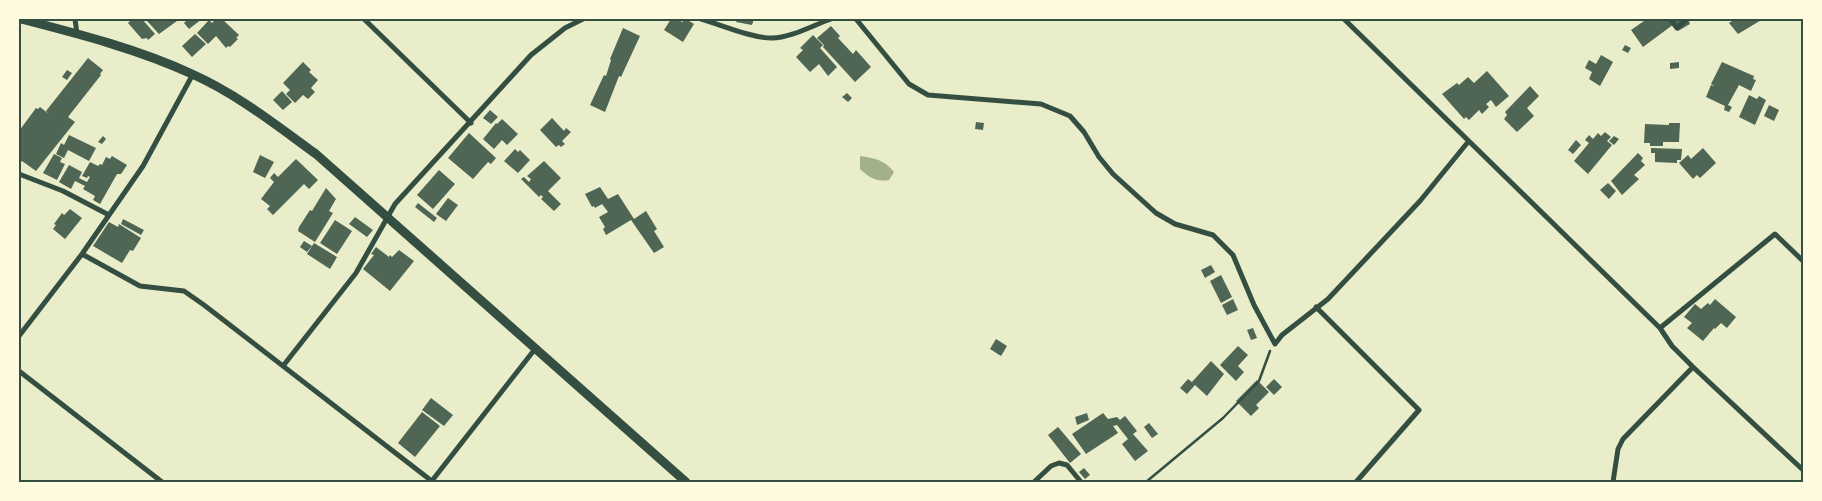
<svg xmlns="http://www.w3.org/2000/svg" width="1822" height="501" viewBox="0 0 1822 501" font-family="'DejaVu Sans',sans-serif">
  <rect width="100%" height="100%" fill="#e9edc9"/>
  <path fill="#a3b18a" d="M860,156c14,2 25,4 34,16l-5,8c-13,2 -19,-2 -29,-11z"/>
  <path fill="#4f6655" d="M132,19h10l13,15 -7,6 -1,-2 -5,1 -14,-16z
    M149,19h28l-2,1 2,1 -18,13 -12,-13z
    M184,19h18l-13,10 -5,-6 2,-2z
    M216,19h6l17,16 -3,3 2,1 -8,8 -2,-1 -2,2 -10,-12 -8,8 -11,-11 12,-13 3,3z
    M671,19h6l5,3 4,-3 8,5 -11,18 -19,-12z
    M737,19h17l-2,6 -16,-3z
    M1642,19h46l2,5 -12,7 -4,-7 -31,23 -12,-17 13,-9z
    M1735,19h28l-25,15 -9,-11z
    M831,26l9,10 -2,2 15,16 3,-4 15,17 -16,15 -32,-35 1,-2 -7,-7z
    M623,28l17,8 -19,41 -2,-1 -14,36 -15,-7 14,-30 2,1 5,-16 -1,-1z
    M195,34l11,10 -14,13 -10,-11z
    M813,35l10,10 -3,3 17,19 -9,9 -9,-12 -9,8 -14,-15 7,-7 -3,-2z
    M1625,45l6,3 -3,5 -6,-3z
    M1601,55l12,7 -13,24 -11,-7 3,-7 -7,-4 4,-8 7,4z
    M88,58l15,12 -3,4 1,1 -33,42 7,5 -39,49 -14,-10 -1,1 -2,-1v-30l17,-23 2,1 2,-2 9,7 -3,-3z
    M303,62l8,8 -2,2 9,8 -7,8 4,4 -7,7 -5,-4 -8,8 -9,-9 4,-4 -7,-7z
    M1679,62v6l-9,1v-6z
    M1722,62l32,14 -1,3 3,1 -5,11 -12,-6 -11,20 4,2 -3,5 -5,-2 1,-4 -19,-9 5,-12 4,1 -4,-2z
    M67,70l5,3 -5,7 -5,-3z
    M1487,71l22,25 -13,11 -5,-7 -5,4 3,3 -7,7 -3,-4 -10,10 -3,-3 -2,2 -22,-25 15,-11 2,2 9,-8 6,6z
    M1530,86l9,10 -12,12 7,8 -17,16 -13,-13 3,-4 -2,-3z
    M282,91l10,11 -9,8 -10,-10z
    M847,93l5,5 -4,4 -6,-5z
    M1749,95l8,4 2,-3 7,4 -11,25 -16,-8z
    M1769,105l10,5 -5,11 -10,-5z
    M490,110l8,7 -7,7 -8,-6z
    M552,118l12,13 2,-3 5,4 -9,9 3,3 -4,3 -2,-2 -3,2 -16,-17z
    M502,119l16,15 -11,11 -5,-5 -8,9 -11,-10 13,-16 1,1z
    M976,122l8,1 -1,7 -8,-1z
    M1669,123h11l-1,19h-16v4h-13v-3h-6l1,-19 24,1z
    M1605,132l6,5 -4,4 5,4 -24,29 -14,-13 15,-18 -4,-3 4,-5 4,4 5,-6 3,3z
    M469,133l27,25 -5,6 -3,-2 -15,17 -25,-21z
    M69,135l27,13 -7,13 -21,-11 -4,8 -8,-4 5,-11 3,2z
    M103,136l3,3 -4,5 -4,-2z
    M1614,136l5,3 -5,6 -5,-4z
    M1576,140l5,5 -8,9 -5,-4z
    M1651,148l31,1 -1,11h-4v3l-22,-1v-9h-4z
    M1703,148l13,15 -16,15 -3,-3 -4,4 -14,-16 9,-8 3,4z
    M515,149l3,3 2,-2 10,10 -12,13 -14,-12z
    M1638,153l5,5 -2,3 4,4 -11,10 5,4 -17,16 -11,-14z
    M54,154l8,4 -2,4 5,2 -8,16 -14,-7z
    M260,155l14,7 -9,16 -12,-6z
    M112,156l15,9 -6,9h-4l-17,30 -7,-4 2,-4 -12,-7 2,-3 -10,-5 -4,8 -12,-7 10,-17 13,7 -3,6 8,4 3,-5 -2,-1 -1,2 -5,-2 8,-14 8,4 2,-2 2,1 4,-8 4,2z
    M296,159l22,21 -9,9 -5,-5 -31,31 -6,-6 3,-3 -9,-7 13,-17 -4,-4 4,-5 4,4z
    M544,161l17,17 -13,13 13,13 -7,7 -13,-12 2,-2 -2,-2 -2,2 -18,-18 3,-2 5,5 2,-3 -4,-3z
    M439,170l16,14 -22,25 -16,-14z
    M1608,183l8,8 -7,8 -9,-9z
    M600,187l8,12 10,-5 16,25 12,-8 11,18 -3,2 10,16 -10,6 -23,-33 -25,15 -3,-6 2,-2 -6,-10 9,-5 -6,-8 -7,4 -1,-2 -2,1 -7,-13z
    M326,188l10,11 -7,12 4,2 -18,29 -17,-11 1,-4 11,-17 2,1z
    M448,198l10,7 -12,16 -10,-7z
    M418,203l19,15 -3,4 -19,-15z
    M70,209l12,9 -17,21 -12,-10 3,-4 -2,-1 8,-11 2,2z
    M355,217l18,13 -6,7 -18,-13z
    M123,219l21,11 -3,5 -20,-11z
    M335,220l17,11 -15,23 -17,-11z
    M109,222l9,5 1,-3 22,14 -8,13 -3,-1 -8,13 -29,-17z
    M304,241l8,5 -5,6 -7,-5z
    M314,243l23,14 -7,12 -23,-15z
    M376,247l13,10 1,-2 2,2 7,-7 15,11 -24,30 -27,-22 11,-14 -3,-1z
    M1211,265l4,7 -10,6 -4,-8z
    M1221,275l11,22 -11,6 -11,-22z
    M1233,299l5,11 -11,5 -5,-10z
    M1715,299l21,18 -9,11 -6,-5 -6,6 -1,-1 -11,13 -16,-13 5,-5 -8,-6 11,-13 6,5 7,-6 2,2z
    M1253,328l4,10 -6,2 -4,-10z
    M996,339l11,7 -6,10 -11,-7z
    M1238,346l10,9 -10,11 6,6 -8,9 -16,-16z
    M1211,361l13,13 -17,22 -12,-11 -8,9 -7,-6 8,-9 4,3z
    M1274,379l8,8 -8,8 -8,-8z
    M1257,380l12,12 -13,13 3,3 -8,8 -15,-15z
    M431,398l22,17 -9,11 -22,-16z
    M422,412l18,14 -25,31 -17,-14z
    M1087,413l2,7 -12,5 -2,-8z
    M1103,413l5,6 9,-2 3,3 5,-4 12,15 -4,3 15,17 -13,10 -13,-17 6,-5 -11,-14 -4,1 5,7 -32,21 -14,-20z
    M1149,423l9,11 -6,4 -8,-11z
    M1058,427l23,27 -11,9 -22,-28z
    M1084,468l6,7 -5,4 -6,-7z"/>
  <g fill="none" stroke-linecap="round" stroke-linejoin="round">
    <path stroke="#344e41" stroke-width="2.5" d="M1146,482l77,-64 36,-37 11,-30"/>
    <path stroke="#344e41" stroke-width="5" d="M75,19l2,15
      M364,19l107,104
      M701,19c21,6 50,19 71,19 18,0 42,-13 59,-19
      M856,19l53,65 19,11 113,9 29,12 14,16 15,25 14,17 43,39 19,11 38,11 20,20 21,50 21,39 7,-9 46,-36 92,-98 48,-59
      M1344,19l316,309 12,18 21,21 110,103
      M1670,19l7,9 10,-9
      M19,174l44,17 46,24
      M82,254l58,32 44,5 20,14 229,177
      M1316,307l103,103 -63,72
      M1660,328l115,-94 28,27
      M19,336l63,-82 61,-88 50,-92
      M283,366l73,-93 39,-69 136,-149 34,-27 18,-9
      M19,371l143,111
      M431,482l104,-133
      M1034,482l17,-16 8,-3 8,2 14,17
      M1613,482l5,-33 5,-10 70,-72"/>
    <path stroke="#344e41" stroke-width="9" d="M21,19c58,15 117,30 171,55 45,20 84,51 124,80l370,328"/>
  </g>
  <rect width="1822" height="501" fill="none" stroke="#fefae0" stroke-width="40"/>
  <rect x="20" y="20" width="1782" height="461" fill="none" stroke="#344e41" stroke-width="2"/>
</svg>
